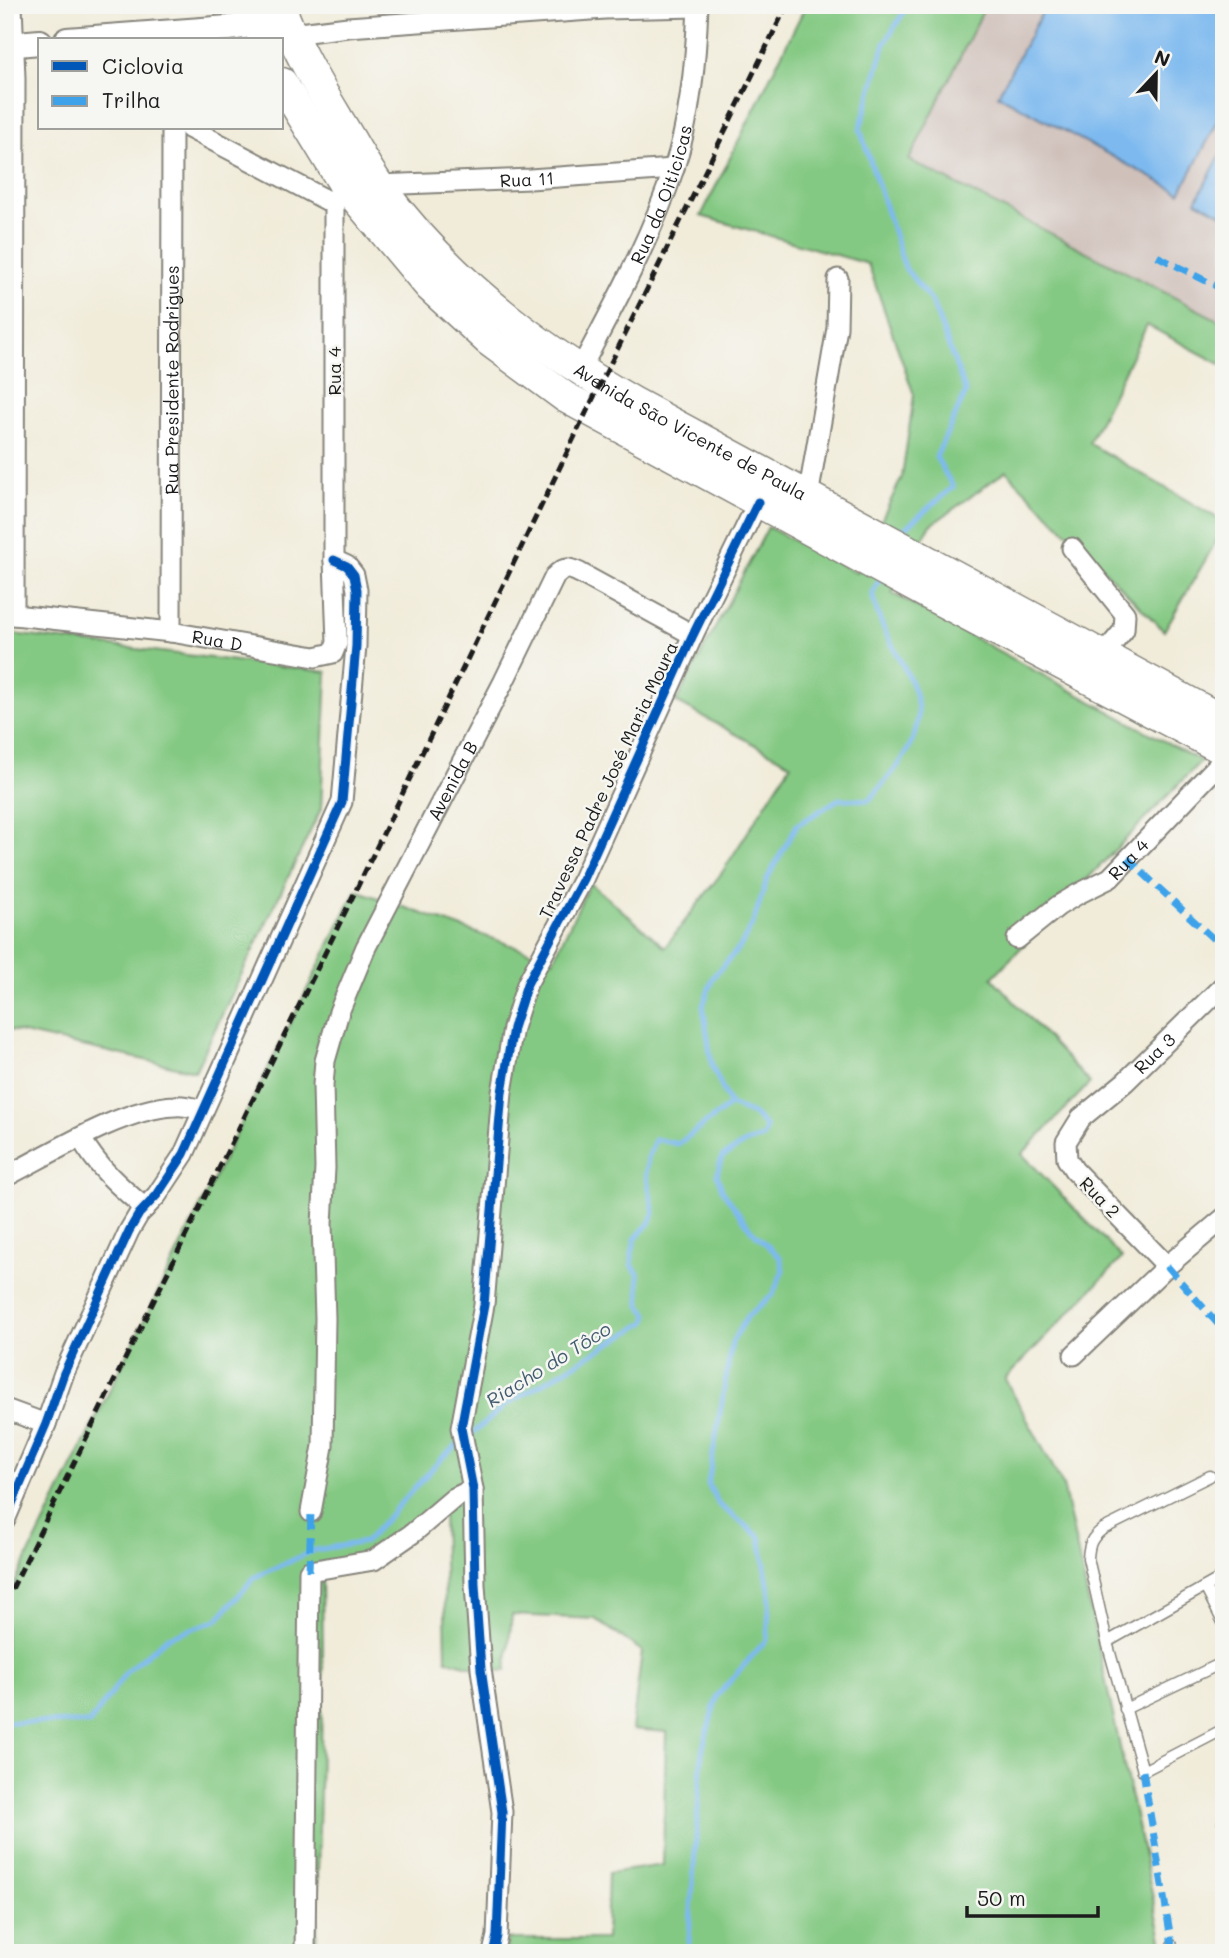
<svg xmlns="http://www.w3.org/2000/svg" width="1229" height="1958" viewBox="0 0 1229 1958" font-family="Mali,sans-serif">
  <rect width="100%" height="100%" fill="#f6f6f2"/>
  <filter id="ink" filterUnits="userSpaceOnUse"><feTurbulence type="fractalNoise" baseFrequency=".0143" numOctaves="2"/><feDisplacementMap in="SourceGraphic" scale="14" xChannelSelector="R" yChannelSelector="G"/><feConvolveMatrix kernelMatrix="1 2 1 2 8 2 1 2 1" color-interpolation-filters="sRGB"/></filter>
  <filter id="wash" filterUnits="userSpaceOnUse"><feTurbulence type="fractalNoise" baseFrequency=".00686" numOctaves="4" result="noise"/><feDisplacementMap in="SourceGraphic" scale="28" xChannelSelector="R" yChannelSelector="G"/><feGaussianBlur stdDeviation="1.57" result="paint"/><feColorMatrix in="noise" values="0 0 0 0 0 0 0 0 0 0 0 0 0 0 0 0 0 1.4 0 .05"/><feComposite in="paint" operator="in"/></filter>
  <g filter="url(#wash)">
    <rect width="100%" height="100%" fill="#f1ecda"/>
    <path fill="#cfc0ba" d="M986,5h238v318l-315,-163z"/>
    <path fill="#84c983" stroke="#507250" stroke-width="2" d="M806,5h180l-77,155 315,163v43l-77,-41 -58,118 135,79v6l-60,103 -158,-160 -76,55 -38,67 309,168 -209,217 98,105 -68,71 100,104 -117,121 58,106 102,468h-659l1,-14h99l2,-66 55,-8 3,-133 -34,-3 10,-78 -47,-32 -83,-4 -6,56 -25,-2 -35,-9 -3,-149 -67,54 -54,10 1,90 -7,288h-311v-350l351,-713 197,70 37,-77 75,64 58,-76 68,-107 -115,-62 92,-175 88,46 46,-96 12,-82 -46,-131 -167,-48z
      M5,633l322,39 -6,137 -126,262 -190,-42z"/>
    <path fill="#7db9ef" stroke="#4c6a86" stroke-width="2" d="M1046,5h178v105l-44,83 -182,-98z
      M1224,148v67l-28,-14z"/>
    <g fill="none" stroke-linecap="round" stroke-linejoin="round">
      <path stroke="#7db9ef" stroke-width="5" d="M901,536l4,-8 48,-41 -17,-30 30,-65 -34,-90 -27,-34 -45,-139 25,-86 23,-38
        M467,1438l39,-33 140,-83 2,-8 -8,-9 -2,-31 -6,-9v-12l3,-14 16,-18 3,-8 -8,-40 2,-15 7,-19 23,5 52,-39
        M5,1722l85,1 37,-52 41,-34 49,-17 38,-43 60,-27 50,-8 78,-85 16,-13
        M688,1953l14,-202 15,-55 50,-57 3,-44 -10,-58 -41,-32 -11,-21 24,-142 16,-26 25,-22 10,-24 -3,-13 -29,-27 -29,-40 -5,-16 5,-17 23,-14 18,-6 3,-10 -13,-13 -23,-9 -18,-39 -9,-60 10,-29 27,-30 13,-24 14,-44 30,-54 42,-26 30,1c19,-22 43,-46 48,-76 8,-40 -34,-82 -42,-120 -1,-3 -3,-7 -2,-10 0,-5 5,-11 7,-15"/>
    </g>
  </g>
  <g filter="url(#ink)">
    <g fill="none" stroke-linecap="round" stroke-linejoin="round">
      <defs>
        <path id="service" d="M1210,1476l-107,53c-12,9 -14,15 -15,29l19,84 36,129 81,-42
          M1205,1587l19,37
          M1107,1642l117,-66
          M1125,1709l99,-47
          M1223,1823h1
          M1172,1945l2,8"/>
        <g id="minor">
          <path d="M12,5l3,73 -1,537"/>
          <path d="M291,34l57,-7 257,-18 93,-2"/>
          <path d="M189,128l145,76"/>
          <path id="s1" d="M378,185l152,-6 144,-10"/>
          <path id="s2" d="M580,370c34,-65 71,-131 94,-202 17,-51 22,-109 24,-163"/>
          <path d="M808,497l29,-169 1,-49"/>
          <path d="M1072,548l53,66 -1,16 -21,25"/>
          <path id="s3" d="M5,614l166,18 144,25 18,-4 4,-10 -3,-83v-356l9,-21"/>
          <path id="s4" d="M171,632l1,-504"/>
          <path id="s5" d="M1017,939l41,-33 20,-12 32,-16 114,-119"/>
          <path d="M81,1138c16,29 39,49 64,70"/>
          <path d="M5,1177c47,-24 118,-69 170,-71 9,-1 19,2 27,4"/>
          <path id="s6" d="M1167,1266l-93,-96 -7,-11 -1,-17 15,-24 44,-36 99,-97"/>
          <path d="M1074,1355l93,-89 57,-48"/>
          <path d="M5,1409l41,15"/>
          <path id="s7" d="M311,1512l12,-66 2,-128 -3,-94 3,-56 -2,-83 2,-24 14,-49 27,-65 138,-266 51,-105c9,-10 14,-8 25,-3l113,62"/>
          <path d="M5,1520l41,-96 18,-51 65,-142 10,-17 18,-19 27,-41 158,-352 14,-156 1,-56 -3,-15 -7,-9 -13,-6"/>
          <path d="M305,1953l4,-382 65,-11 39,-27 41,-35 19,-9"/>
          <path d="M493,1953l4,-17 5,-124 -21,-143 -6,-84 -2,-96 -12,-61 23,-123 18,-213 11,-64 14,-44 56,-105 110,-244 65,-133"/>
        </g>
        <path id="tertiary" d="M67,40l162,-12 29,-4
          M5,45l35,-3"/>
        <g id="primary">
          <path d="M251,5l13,35"/>
          <path id="s8" d="M280,5c14,41 36,77 58,114 14,22 26,46 42,68 66,90 156,160 253,215l591,319"/>
          <path d="M282,83l61,100 86,103 60,55 76,56 363,197 296,156"/>
        </g>
      </defs>
      <use href="#service" stroke="#86847b" stroke-width="13"/>
      <use href="#minor" stroke="#86847b" stroke-width="23"/>
      <use href="#tertiary" stroke="#86847b" stroke-width="28"/>
      <use href="#primary" stroke="#86847b" stroke-width="33"/>
      <use href="#service" stroke="#fff" stroke-width="10"/>
      <use href="#minor" stroke="#fff" stroke-width="19"/>
      <use href="#tertiary" stroke="#fff" stroke-width="24"/>
      <use href="#primary" stroke="#fff" stroke-width="30"/>
      <path stroke="#1c1c1c" stroke-width="5" stroke-dasharray="10 5" stroke-linecap="butt" d="M5,1603l351,-713 231,-479 200,-406"/>
      <path stroke="#3da2ea" stroke-width="7" stroke-dasharray="14 7" stroke-linecap="butt" d="M1157,256l67,34
        M1127,858l97,91
        M1167,1266l57,65
        M309,1571l2,-59
        M1143,1771l29,174"/>
      <defs>
        <path id="cycleway" d="M5,1520l41,-96 18,-51 65,-142 10,-17 18,-19 27,-41 158,-352 14,-156 1,-56 -3,-15 -7,-9 -13,-6
          M493,1953l4,-17 5,-124 -21,-143 -6,-84 -2,-96 -12,-61 23,-123 18,-213 11,-64 14,-44 56,-105 110,-244 65,-133"/>
      </defs>
      <use href="#cycleway" stroke="#f6f6f2" stroke-width="13"/>
      <use href="#cycleway" stroke="#0057b8" stroke-width="9"/>
    </g>
  </g>
  <g text-anchor="middle" dominant-baseline="central" stroke-width="5" stroke-linejoin="round" paint-order="stroke">
    <g font-size="18" fill="#1c1c1c" stroke="#f6f6f2">
      <text stroke="none"><textPath href="#s1" startOffset="149">Rua 11</textPath></text>
      <text stroke="none"><textPath href="#s2" startOffset="194">Rua da Oiticicas</textPath></text>
      <text transform="translate(334 371) rotate(-90)">Rua 4</text>
      <text stroke="none"><textPath href="#s4" startOffset="252">Rua Presidente Rodrigues</textPath></text>
      <text stroke="none"><textPath href="#s8" startOffset="607">Avenida São Vicente de Paula</textPath></text>
      <text stroke="none"><textPath href="#s3" startOffset="214">Rua D</textPath></text>
      <text stroke="none"><textPath href="#s7" startOffset="761">Avenida B</textPath></text>
      <text transform="translate(608 780) rotate(-65)">Travessa Padre José Maria Moura</text>
      <text stroke="none"><textPath href="#s5" startOffset="138">Rua 4</textPath></text>
      <text stroke="none"><textPath href="#s6" startOffset="290">Rua 3</textPath></text>
      <text transform="translate(1100 1197) rotate(46)">Rua 2</text>
    </g>
    <g font-size="19" font-style="italic" fill="#435b70" stroke="#f6f6f2">
      <text transform="translate(548 1364) rotate(-32)">Riacho do Tôco</text>
    </g>
  </g>
  <rect width="1229" height="1958" fill="none" stroke="#f6f6f2" stroke-width="28"/>
  <rect x="38" y="38" width="245" height="91" fill="#f6f6f2" stroke="#9f9f9c" stroke-width="2"/>
  <rect x="52" y="61" width="35" height="10" fill="#0057b8" stroke="#9f9f9c" stroke-width="2"/>
  <text x="102" y="74" font-size="21" fill="#1c1c1c">Ciclovia</text>
  <rect x="52" y="96" width="35" height="10" fill="#3da2ea" stroke="#9f9f9c" stroke-width="2"/>
  <text x="102" y="108" font-size="21" fill="#1c1c1c">Trilha</text>
  <g transform="translate(1156 74) rotate(22)" stroke="#f6f6f2" stroke-width="5" paint-order="stroke">
  <path d="M0-5L12 26L0 18L-12 26Z" fill="#1c1c1c"/>
  <text y="-10" font-size="19" font-weight="bold" text-anchor="middle" fill="#1c1c1c">N</text>
  </g>
  <path d="M967 1906v10h131v-10" fill="none" stroke="#1c1c1c" stroke-width="3.5"/>
  <text x="977" y="1906" font-size="21" fill="#1c1c1c" stroke="#f6f6f2" stroke-width="5" paint-order="stroke">50 m</text>
</svg>
